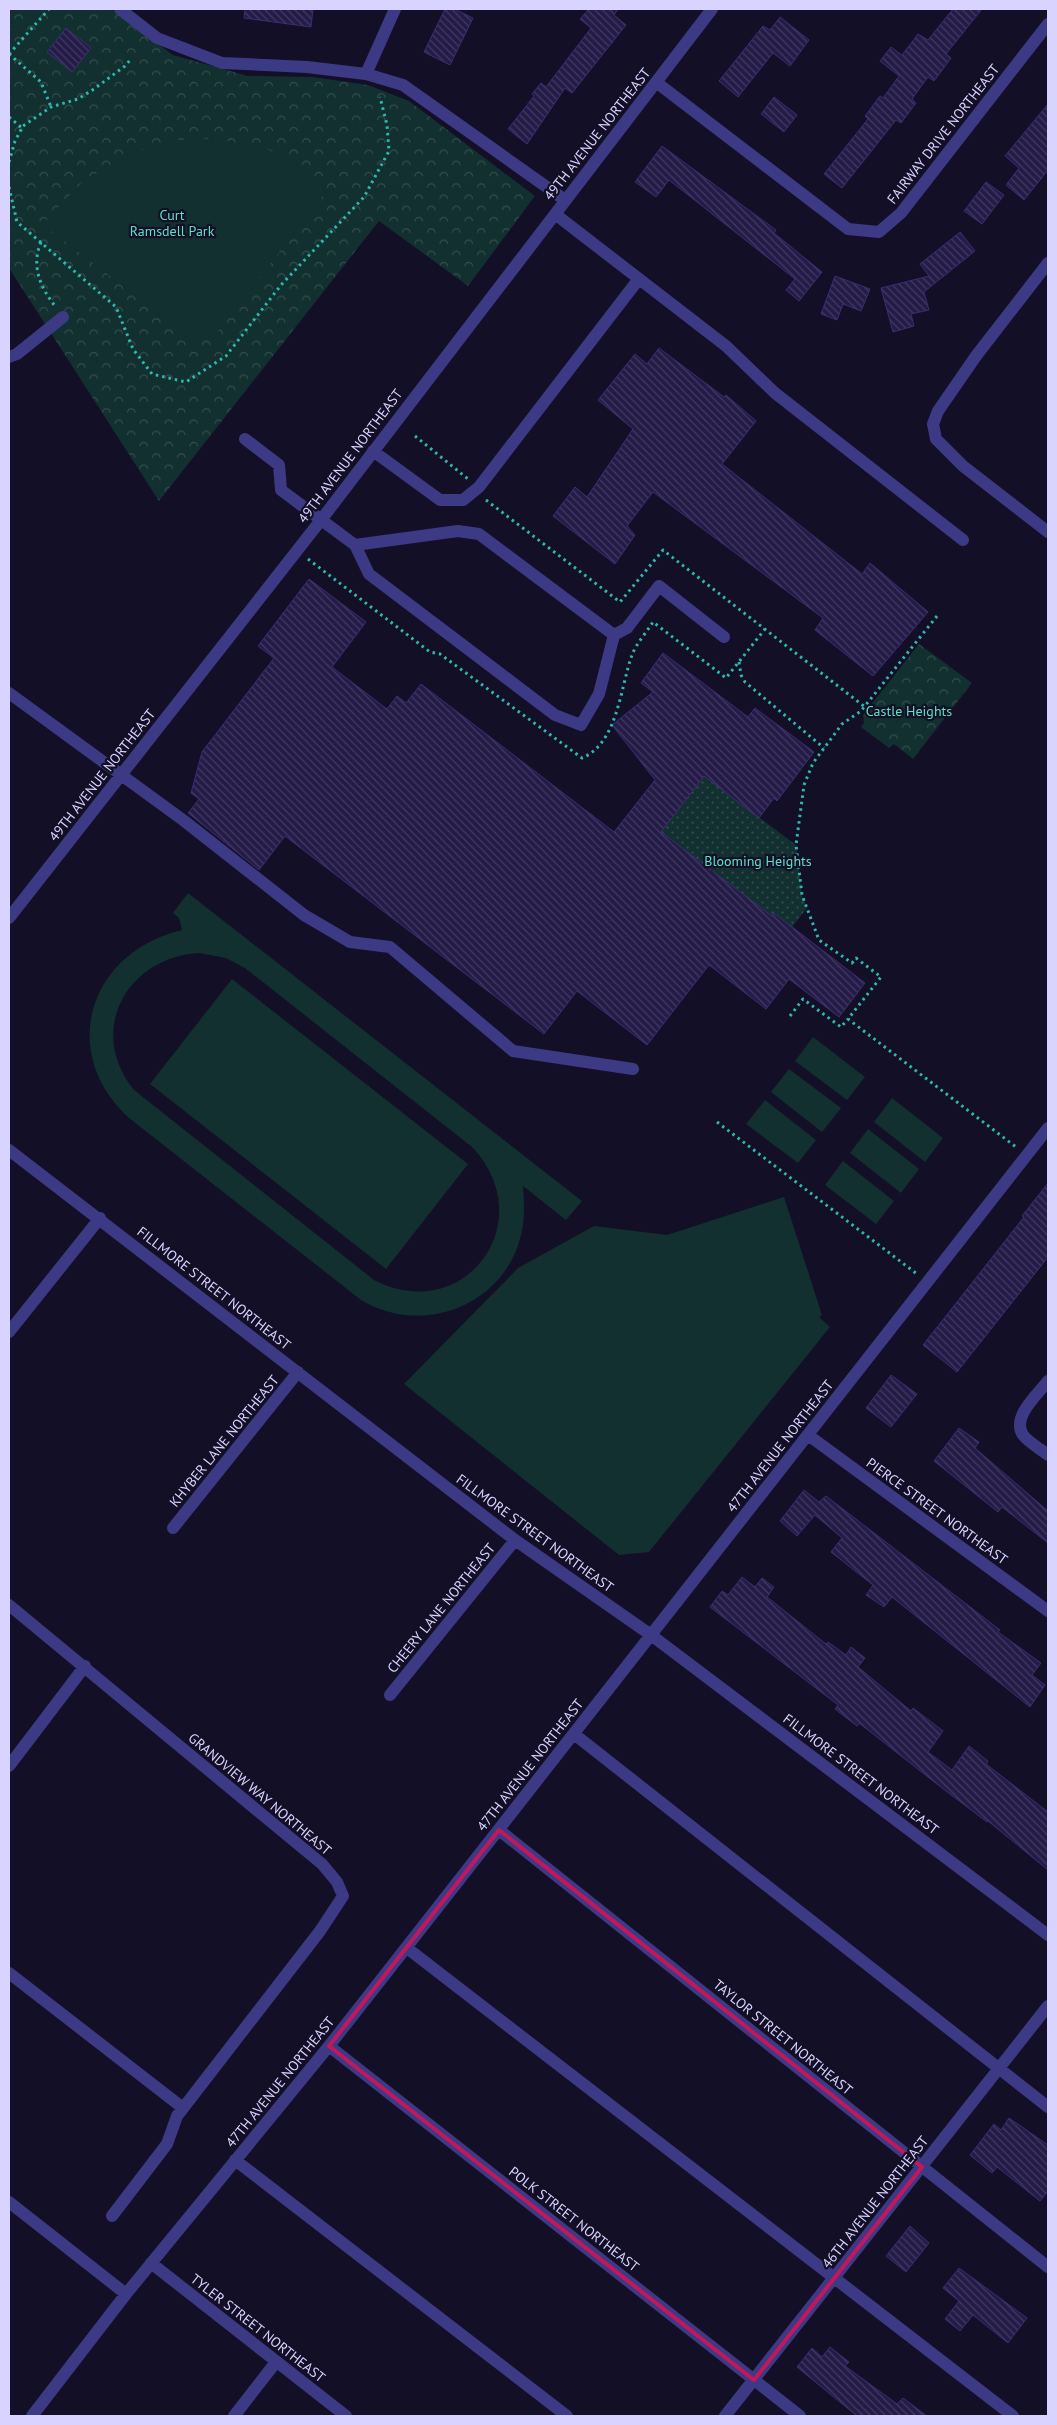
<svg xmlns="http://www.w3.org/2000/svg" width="1057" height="2425" viewBox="0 0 1057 2425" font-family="'PT Sans',sans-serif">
  <defs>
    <pattern id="grass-dots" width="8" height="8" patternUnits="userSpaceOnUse" patternTransform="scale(1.25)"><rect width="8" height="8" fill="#12302f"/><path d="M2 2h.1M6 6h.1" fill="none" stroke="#344d4e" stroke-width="1.8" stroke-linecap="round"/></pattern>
    <pattern id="forest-crowns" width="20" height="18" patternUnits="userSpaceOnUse" patternTransform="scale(1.25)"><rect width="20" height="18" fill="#12302f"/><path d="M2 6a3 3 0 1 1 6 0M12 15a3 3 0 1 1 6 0" fill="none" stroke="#344d4e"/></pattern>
    <pattern id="building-back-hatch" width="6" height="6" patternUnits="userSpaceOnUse" patternTransform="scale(1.25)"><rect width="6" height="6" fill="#241b47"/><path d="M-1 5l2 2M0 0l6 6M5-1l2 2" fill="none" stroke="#433b63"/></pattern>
  </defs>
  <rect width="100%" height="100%" fill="#130f26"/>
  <path fill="url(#grass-dots)" d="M704,776l92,69 6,50 5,13 -15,19 -20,-11 -111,-84z"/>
  <path fill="url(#forest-crowns)" d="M9,9h102l62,46 75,21 64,1 56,8 41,16 126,95 -67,90 -89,-65 -220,280 -150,-233z
    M919,644l53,39 -59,76 -19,-15 -5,4 -28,-21 3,-4 -1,-8z"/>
  <path fill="#12302f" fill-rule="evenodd" d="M218,139l51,11 31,18 28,21 -116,150 -20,1 -149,-116 37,-40 48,-30 48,-14z
    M188,893l394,308 -16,19 -43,-34c2,23 2,45 -8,67 -26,59 -99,80 -154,47l-232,-182c-72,-66 -40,-166 53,-188l-3,-12 -6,-5zM199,953l27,5 19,10 227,179c70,73 -7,180 -98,133l-240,-190c-48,-59 -7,-133 65,-137z
    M232,979l236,185 -82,105 -236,-185z
    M813,1037l52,40 -18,23 -52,-39z
    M789,1069l52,39 -19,24 -51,-40z
    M892,1098l51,40 -18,24 -51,-40z
    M765,1100l51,40 -18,23 -52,-39z
    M868,1129l51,40 -18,24 -51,-40z
    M843,1161l51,40 -18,23 -51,-39z
    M784,1197l38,118 -3,2 11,10 -181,225 -30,3 -215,-171 114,-116 76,-42 73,9z"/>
  <path fill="url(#building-back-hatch)" stroke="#3b2d73" d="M245,9h68l-2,18 -67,-9z
    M445,9h9l19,9 -23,47 -26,-13z
    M589,9h29l-4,6 12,10 -54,68 -7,-5 -38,56 -19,-15 26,-33 -2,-2 9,-11 5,4 45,-59 -11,-9z
    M953,9h29l-36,45 5,4 -17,23 -6,-4 -16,22 4,4 -15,20 -5,-3 -54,68 -18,-14 44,-55 -3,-3 15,-20 3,2 16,-22 -19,-15 11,-14 11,8 16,-21 10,6z
    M780,17l29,23 -19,26 -17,-13 -35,44 -19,-16 44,-55 7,4z
    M66,28l25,20 -19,24 -25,-20z
    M774,97l23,18 -13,17 -23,-18z
    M1048,104v66l-24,30 -18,-15 13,-17 -14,-12z
    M662,146l114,84 -2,3 48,39 -23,29 -13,-11 9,-11 -126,-99 -13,17 -21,-15z
    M986,182l18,13 -22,29 -18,-13z
    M960,232l15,19 -51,41 5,18 -18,4 3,12 -21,6 -12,-44 48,-12 -9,-12z
    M835,276l35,13 -9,22 -18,-7 -6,16 -16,-6z
    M659,348l65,49 2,-2 30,26 -34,43 140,110 8,-11 58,49 -55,64 -58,-46 8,-12 -170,-126 -26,34 8,9 -20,29 -62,-48 22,-29 12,10 46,-68 -35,-29 37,-46 12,10z
    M309,579l57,43 -34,45 55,42 10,-13 9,7 15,-19 193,148 41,-52 -43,-55 41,-33 -12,-9 22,-30 85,64 7,-9 59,44 -37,49 -3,-3 -15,20 -55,-42 -43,56 111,84 2,-3 91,70 -26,34 -50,-38 -23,30 -57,-44 -62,80 -70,-54 -33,43 -259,-198 -26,34 -71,-57 11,-14 -8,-6 11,-41 72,-94 -16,-12z
    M1048,1183v74l-91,115 -34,-27 101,-128 -2,-1z
    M891,1375l26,19 -26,33 -25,-19z
    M959,1428l20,14 -4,6 73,63v32l-46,-36 -4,5 -64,-51z
    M804,1490l15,12 7,-6 174,134 -2,2 43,31 -9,12 13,10 -15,22 -138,-110 -8,10 -18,-12 7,-10 -42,-33 11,-14 -27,-23 -18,21 -17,-15z
    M742,1577l13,10 7,-9 12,9 -7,10 59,47 2,-2 18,13 5,-8 14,11 -7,9 53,44 2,-3 30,23 -15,21 24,18 17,-24 19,15 -2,3 62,48v58l-60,-49 -1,1 -45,-34 -83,-65 -2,3 -22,-17 3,-4 -128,-98 12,-16 6,4z
    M1009,2118l39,27v46l-8,10 -43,-34 -5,6 -22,-18 24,-31 7,6z
    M910,2226l19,17 -23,29 -20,-16z
    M959,2268l68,50 -19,25 -35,-28 -13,16 -15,-12 14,-18 -16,-13z
    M830,2347l19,15 -4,4 52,38 6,-6 24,18h-70l-60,-49 15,-19 10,9z"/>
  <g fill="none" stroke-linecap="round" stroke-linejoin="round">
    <path stroke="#2fb8b0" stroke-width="3" stroke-dasharray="2.5 4" stroke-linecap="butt" d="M9,54l32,28 10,25
      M9,54l40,-45
      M9,117l13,11
      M9,162l6,-21 8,-15 28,-19 27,-8 16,-10 31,-23 6,-7
      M9,187l8,35 99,85 17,42 19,25 34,8 40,-26 55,-71 83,-88 25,-46 -2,-26 -7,-28
      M41,242c-10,24 -1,45 14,64
      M415,436l53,43
      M486,500l134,102 43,-52 202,157
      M308,559l122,93 10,2 142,104c36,-15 38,-70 50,-103 4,-11 14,-22 21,-33l73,56 39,-49
      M937,616l-76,95 -19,13 -29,39 -9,22 -8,60 6,50 17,45 33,23 4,-5 25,19 -33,42 168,128
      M739,662l2,13 4,7 79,66
      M790,1016l13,-17 38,28 7,-8
      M717,1122l200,152"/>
    <path stroke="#3d3a85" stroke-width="12" d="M120,9l37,29 65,25 85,4 59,7 37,11 162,115
      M366,74l29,-65
      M656,82l192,147 31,3 22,-19 147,-189
      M555,214l171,132 49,47 188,147
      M1048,263l-72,93 -38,55 -5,13 3,15 27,27 85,66
      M9,357l8,-3 46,-37
      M245,439l34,26 2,25 74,55 14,29 186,141 26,10 18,-31 15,-59 -135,-101 -21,-3 -103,14
      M373,451l67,49h23l16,-13 159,-207
      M614,635l13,-7 32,-42 65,51
      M9,693l174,127 121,95 46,27 40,5 123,104 120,18
      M9,918l312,-398 391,-511
      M9,1150l506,390 136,95 397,300
      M9,1332l91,-114
      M1048,1381c-10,13 -37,36 -25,54 6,8 18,14 25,20
      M808,1435l240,176
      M173,1528l125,-156
      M9,1605l313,259 15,18 6,14 -23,35 -143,185 -10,28 -55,72
      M390,1695l125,-155
      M574,1734l474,373
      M9,1766l76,-100
      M499,1830l549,437
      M407,1948l606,468
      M9,1973l174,135
      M329,2046l471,370
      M235,2160l332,256
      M9,2202l117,92
      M151,2263l195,153
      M32,2416l94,-122 203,-248 719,-918
      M234,2416l42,-54
      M725,2416l323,-410"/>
  </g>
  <path fill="none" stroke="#c2185b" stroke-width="4" stroke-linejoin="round" d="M499,1830l423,337 -168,213 -425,-334z"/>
  <g text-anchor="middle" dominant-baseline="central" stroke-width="4.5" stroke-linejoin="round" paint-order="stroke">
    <g font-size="14" fill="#d9d4ff" stroke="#130f26">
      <text transform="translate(597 134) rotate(-52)">49TH AVENUE NORTHEAST</text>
      <text transform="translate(943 134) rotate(-52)">FAIRWAY DRIVE NORTHEAST</text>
      <text transform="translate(350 456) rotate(-53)">49TH AVENUE NORTHEAST</text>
      <text transform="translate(102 775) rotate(-52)">49TH AVENUE NORTHEAST</text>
      <text transform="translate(214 1288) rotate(38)">FILLMORE STREET NORTHEAST</text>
      <text transform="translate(224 1441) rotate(-51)">KHYBER LANE NORTHEAST</text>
      <text transform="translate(780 1446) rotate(-52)">47TH AVENUE NORTHEAST</text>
      <text transform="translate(937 1511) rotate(36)">PIERCE STREET NORTHEAST</text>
      <text transform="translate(535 1533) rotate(36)">FILLMORE STREET NORTHEAST</text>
      <text transform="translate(441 1608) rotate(-51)">CHEERY LANE NORTHEAST</text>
      <text transform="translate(530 1765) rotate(-52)">47TH AVENUE NORTHEAST</text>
      <text transform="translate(861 1774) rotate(37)">FILLMORE STREET NORTHEAST</text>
      <text transform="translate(260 1794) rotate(40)">GRANDVIEW WAY NORTHEAST</text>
      <text transform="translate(783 2037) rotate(39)">TAYLOR STREET NORTHEAST</text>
      <text transform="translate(280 2082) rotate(-51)">47TH AVENUE NORTHEAST</text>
      <text transform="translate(875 2202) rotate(-52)">46TH AVENUE NORTHEAST</text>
      <text transform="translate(574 2219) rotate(38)">POLK STREET NORTHEAST</text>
      <text transform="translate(258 2328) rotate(38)">TYLER STREET NORTHEAST</text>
    </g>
    <g font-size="14" fill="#5fe0c0" stroke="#130f26">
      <text x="172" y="215">Curt<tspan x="172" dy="16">Ramsdell Park</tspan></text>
      <text x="909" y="711">Castle Heights</text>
      <text x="758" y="861">Blooming Heights</text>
    </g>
  </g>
  <rect width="1057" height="2425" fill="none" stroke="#d9d4ff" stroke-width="20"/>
</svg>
